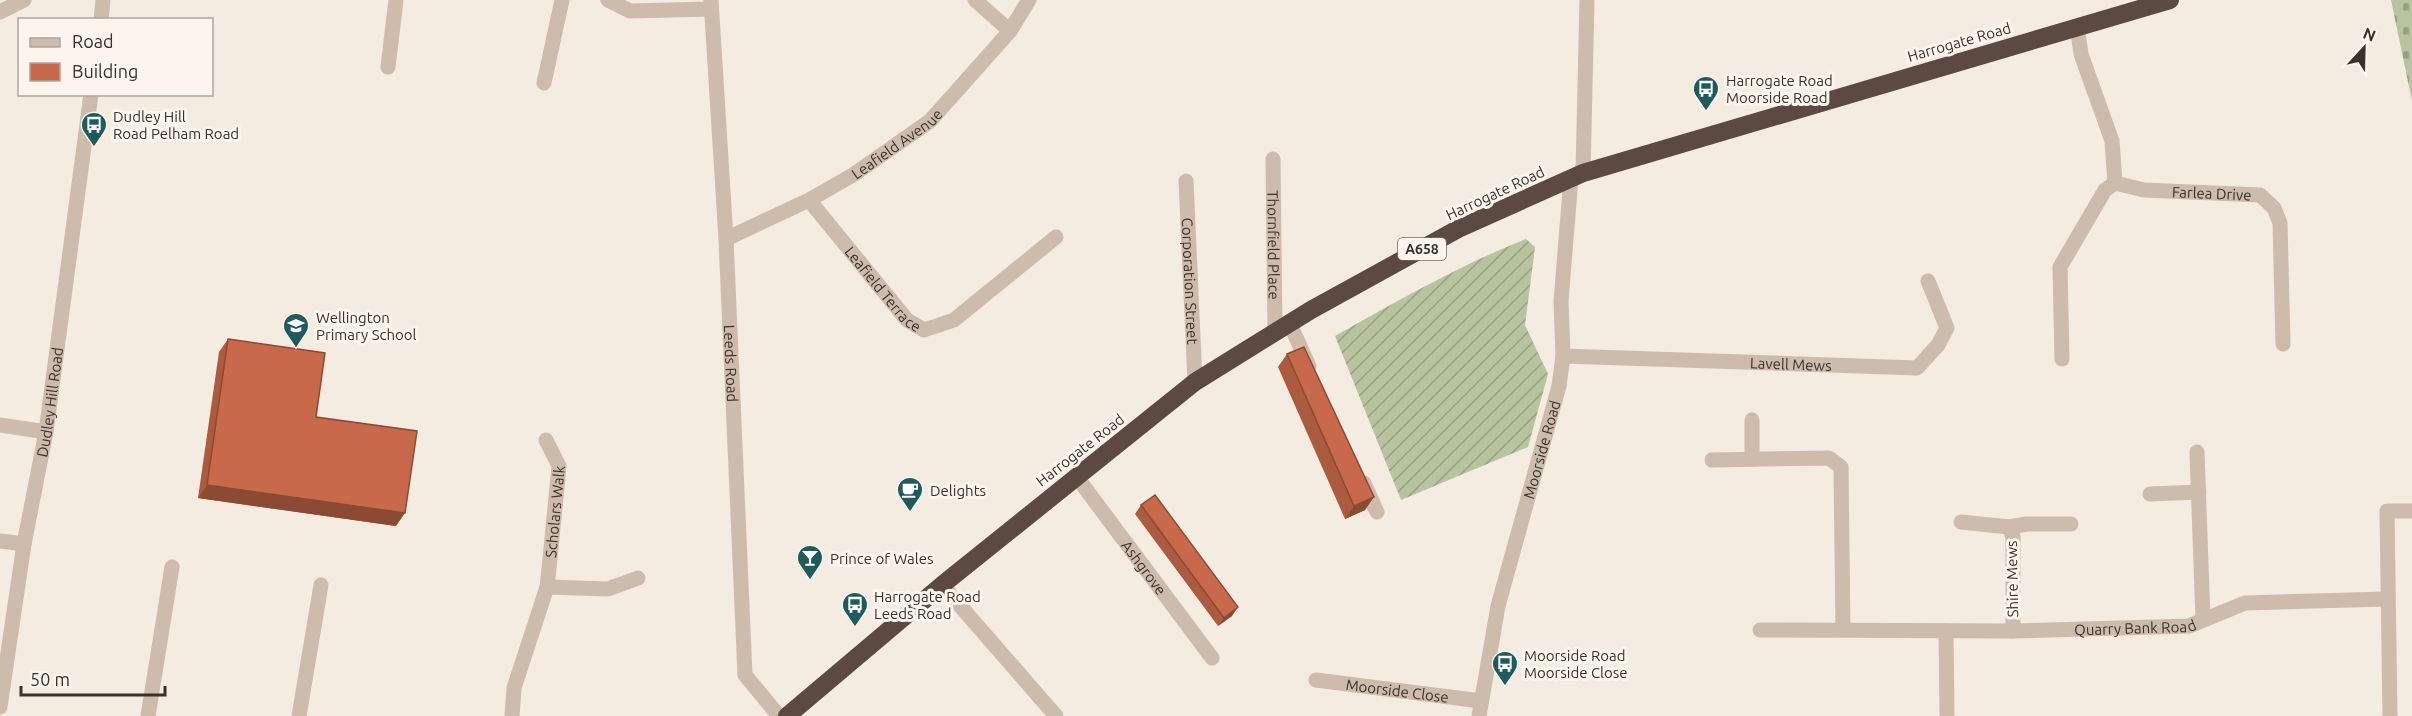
<svg xmlns="http://www.w3.org/2000/svg" width="2412" height="716" viewBox="0 0 2412 716" font-family="Ubuntu,sans-serif">
  <defs>
    <pattern id="cemetery-stones" width="16" height="16" patternUnits="userSpaceOnUse" patternTransform="scale(1.5)"><rect width="16" height="16" fill="#b8c4a0"/><path d="M2 7V4a2 2 0 0 1 4 0v3zM10 15v-3a2 2 0 0 1 4 0v3z" fill="#97a083"/></pattern>
    <pattern id="garden-furrows" width="10" height="10" patternUnits="userSpaceOnUse" patternTransform="scale(1.5)"><rect width="10" height="10" fill="#b8c4a0"/><path d="M-1 1l2-2M0 10L10 0M9 11l2-2" fill="none" stroke="#97a083"/></pattern>
  </defs>
  <rect width="100%" height="100%" fill="#f4ebe1"/>
  <path fill="url(#cemetery-stones)" d="M2391,0h21v101z"/>
  <path fill="url(#garden-furrows)" d="M1526,239l9,8 -10,78 23,49 -20,73 -127,53 -66,-164c62,-35 125,-71 191,-97z"/>
  <g fill="none" stroke-linecap="round" stroke-linejoin="round">
    <g stroke="#cdbbac" stroke-width="15">
      <path d="M608,0l22,11 81,-2"/>
      <path id="s1" d="M711,0l15,239 19,436 34,41"/>
      <path d="M975,0l35,31"/>
      <path d="M0,12l24,-12"/>
      <path d="M101,20l2,-20"/>
      <path d="M2077,26l4,28 31,87 3,42"/>
      <path d="M388,67l8,-67"/>
      <path d="M544,83l18,-83"/>
      <path id="s2" d="M1273,159l2,172"/>
      <path d="M1583,173l4,-173"/>
      <path id="s3" d="M1186,181l9,201"/>
      <path id="s4" d="M809,200l98,120 17,10 30,-10 102,-83"/>
      <path id="s5" d="M726,239l83,-39 44,-25 77,-54 80,-90 19,-31"/>
      <path d="M1289,322l20,44"/>
      <path id="s6" d="M1563,356l354,12 21,-23 9,-17 -19,-47"/>
      <path id="s7" d="M2062,359l-2,-92 45,-77 10,-7 29,7 116,5 14,13 6,15 3,121"/>
      <path d="M1752,420v39"/>
      <path d="M0,425l46,7"/>
      <path d="M2197,452l6,168"/>
      <path d="M1712,460l117,-2 12,9 2,163"/>
      <path id="s8" d="M1076,476l136,182"/>
      <path d="M1364,483l13,29"/>
      <path d="M2150,494l49,-2"/>
      <path d="M1961,522l48,5 4,10v94"/>
      <path d="M2009,527l18,-3h44"/>
      <path d="M0,541l24,3"/>
      <path d="M942,585l114,131"/>
      <path d="M547,587l61,2 30,-11"/>
      <path id="s9" d="M1760,630l253,1 176,-5 56,-23 142,-4"/>
      <path d="M1946,631l1,85"/>
      <path id="s10" d="M1316,680l165,21"/>
      <path id="s11" d="M0,707l24,-163 22,-112 45,-338"/>
      <path d="M148,716l24,-149"/>
      <path d="M299,716l22,-131"/>
      <path id="s12" d="M512,716l2,-28 33,-101 2,-18 10,-103 -13,-26"/>
      <path id="s13" d="M1479,716l19,-110 61,-220 4,-30 -2,-55 10,-123"/>
      <path d="M2390,716l-3,-205h25"/>
    </g>
    <path stroke="#5c4a42" stroke-width="18" d="M787,716l155,-131 253,-203 116,-72 147,-81 125,-56 587,-173"/>
  </g>
  <path fill="#ac5a40" d="M228,339l168,187 -198,-28 21,-146z
    M1287,354l78,156 -20,9 -67,-152z
    M1141,505l91,111 -14,10 -83,-112z"/>
  <path fill="#8c4a34" d="M207,485l198,28 -9,13 -198,-28z
    M1374,497l-9,13 -20,9 9,-13z
    M1238,607l-6,9 -14,10 6,-8z"/>
  <path fill="#c8694b" stroke="#8c4a34" stroke-width="1.5" d="M228,339l97,14 -9,64 101,14 -12,82 -198,-28z
    M1304,347l70,150 -20,9 -67,-152z
    M1155,495l83,112 -14,11 -83,-113z"/>
  <defs>
    <symbol id="bus-pin" viewBox="-11 -11 22 30"><path d="M0 17L-7.5 6A9.5 9.5 0 1 1 7.5 6Z" fill="#1f5a5e" stroke="#fbf5ee"/><path d="M-5-6H5V4H4V6H2V4H-2V6H-4V4H-5ZM-3.5-4V0h7V-4ZM-3.5 1.2v1.5H-2V1.2ZM2 1.2v1.5H3.5V1.2Z" fill="#fff"/></symbol>
    <symbol id="school-pin" viewBox="-11 -11 22 30"><path d="M0 17L-7.5 6A9.5 9.5 0 1 1 7.5 6Z" fill="#1f5a5e" stroke="#fbf5ee"/><path d="M0-5L7-2L0 1L-7-2ZM-4 1L0 2.5L4 1V4Q0 6-4 4Z" fill="#fff"/></symbol>
    <symbol id="cafe-pin" viewBox="-11 -11 22 30"><path d="M0 17L-7.5 6A9.5 9.5 0 1 1 7.5 6Z" fill="#1f5a5e" stroke="#fbf5ee"/><path d="M-5.5-4.5H6V0H3Q3 3.5 0 3.5H-2.5Q-5.5 3.5-5.5 0ZM3-3.2v2h1.7v-2ZM-6 4.5H4V6H-6Z" fill="#fff"/></symbol>
    <symbol id="bar-pin" viewBox="-11 -11 22 30"><path d="M0 17L-7.5 6A9.5 9.5 0 1 1 7.5 6Z" fill="#1f5a5e" stroke="#fbf5ee"/><path d="M-6-5H6L.8 .8V4.5H3.5V6h-7V4.5H-.8V.8Z" fill="#fff"/></symbol>
  </defs>
  <g fill-rule="evenodd">
    <use href="#bus-pin" x="1691" y="74" width="30" height="40"/>
    <use href="#bus-pin" x="79" y="110" width="30" height="40"/>
    <use href="#school-pin" x="281" y="311" width="30" height="40"/>
    <use href="#cafe-pin" x="895" y="475" width="30" height="40"/>
    <use href="#bar-pin" x="795" y="543" width="30" height="40"/>
    <use href="#bus-pin" x="840" y="590" width="30" height="40"/>
    <use href="#bus-pin" x="1490" y="649" width="30" height="40"/>
  </g>
  <g text-anchor="middle" dominant-baseline="central" stroke-width="6" stroke-linejoin="round" paint-order="stroke">
    <rect fill="#fbf5ee" stroke="#756b66" stroke-width="1.5" x="1398" y="238" width="48" height="22" rx="4.5"/>
    <g font-size="14" font-weight="bold" fill="#3b302b">
      <text x="1422" y="249">A658</text>
    </g>
    <g font-size="15" fill="#3b302b" stroke="#fbf5ee">
      <text transform="translate(1959 42) rotate(-16)">Harrogate Road</text>
      <text stroke="none"><textPath href="#s5" startOffset="196">Leafield Avenue</textPath></text>
      <text transform="translate(1495 193) rotate(-25)">Harrogate Road</text>
      <text stroke="none"><textPath href="#s7" startOffset="291">Farlea Drive</textPath></text>
      <text stroke="none"><textPath href="#s2" startOffset="86">Thornfield Place</textPath></text>
      <text stroke="none"><textPath href="#s3" startOffset="100">Corporation Street</textPath></text>
      <text stroke="none"><textPath href="#s4" startOffset="116">Leafield Terrace</textPath></text>
      <text stroke="none"><textPath href="#s1" startOffset="364">Leeds Road</textPath></text>
      <text stroke="none"><textPath href="#s6" startOffset="228">Lavell Mews</textPath></text>
      <text stroke="none"><textPath href="#s11" startOffset="309">Dudley Hill Road</textPath></text>
      <text stroke="none"><textPath href="#s13" startOffset="274">Moorside Road</textPath></text>
      <text transform="translate(1080 450) rotate(-38)">Harrogate Road</text>
      <text stroke="none"><textPath href="#s12" startOffset="210">Scholars Walk</textPath></text>
      <text stroke="none"><textPath href="#s8" startOffset="114">Ashgrove</textPath></text>
      <text transform="translate(2012 579) rotate(-91)">Shire Mews</text>
      <text stroke="none"><textPath href="#s9" startOffset="375">Quarry Bank Road</textPath></text>
      <text stroke="none"><textPath href="#s10" startOffset="82">Moorside Close</textPath></text>
    </g>
    <g font-size="15" fill="#3b302b" stroke="#fbf5ee" text-anchor="start">
      <text x="1726" y="80">Harrogate Road<tspan x="1726" dy="17">Moorside Road</tspan></text>
      <text x="113" y="116">Dudley Hill<tspan x="113" dy="17">Road Pelham Road</tspan></text>
      <text x="316" y="317">Wellington<tspan x="316" dy="17">Primary School</tspan></text>
      <text x="930" y="490">Delights</text>
      <text x="830" y="558">Prince of Wales</text>
      <text x="874" y="596">Harrogate Road<tspan x="874" dy="17">Leeds Road</tspan></text>
      <text x="1524" y="655">Moorside Road<tspan x="1524" dy="17">Moorside Close</tspan></text>
    </g>
  </g>
  <rect x="18" y="18" width="195" height="78" fill="#fbf5ee" stroke="#aea6a0" stroke-width="1.5"/>
  <rect x="30" y="38" width="30" height="9" fill="#cdbbac" stroke="#aea6a0" stroke-width="1.5"/>
  <text x="72" y="48" font-size="18" fill="#3b302b">Road</text>
  <rect x="30" y="63" width="30" height="18" fill="#c8694b" stroke="#aea6a0" stroke-width="1.5"/>
  <text x="72" y="78" font-size="18" fill="#3b302b">Building</text>
  <g transform="translate(2364 48) rotate(22)" stroke="#fbf5ee" stroke-width="4.5" paint-order="stroke">
  <path d="M0-4.5L10 22L0 15L-10 22Z" fill="#3b302b"/>
  <text y="-9" font-size="16" font-weight="bold" text-anchor="middle" fill="#3b302b">N</text>
  </g>
  <path d="M21 686v9h144v-9" fill="none" stroke="#3b302b" stroke-width="3"/>
  <text x="30" y="686" font-size="18" fill="#3b302b" stroke="#fbf5ee" stroke-width="4.5" paint-order="stroke">50 m</text>
</svg>
